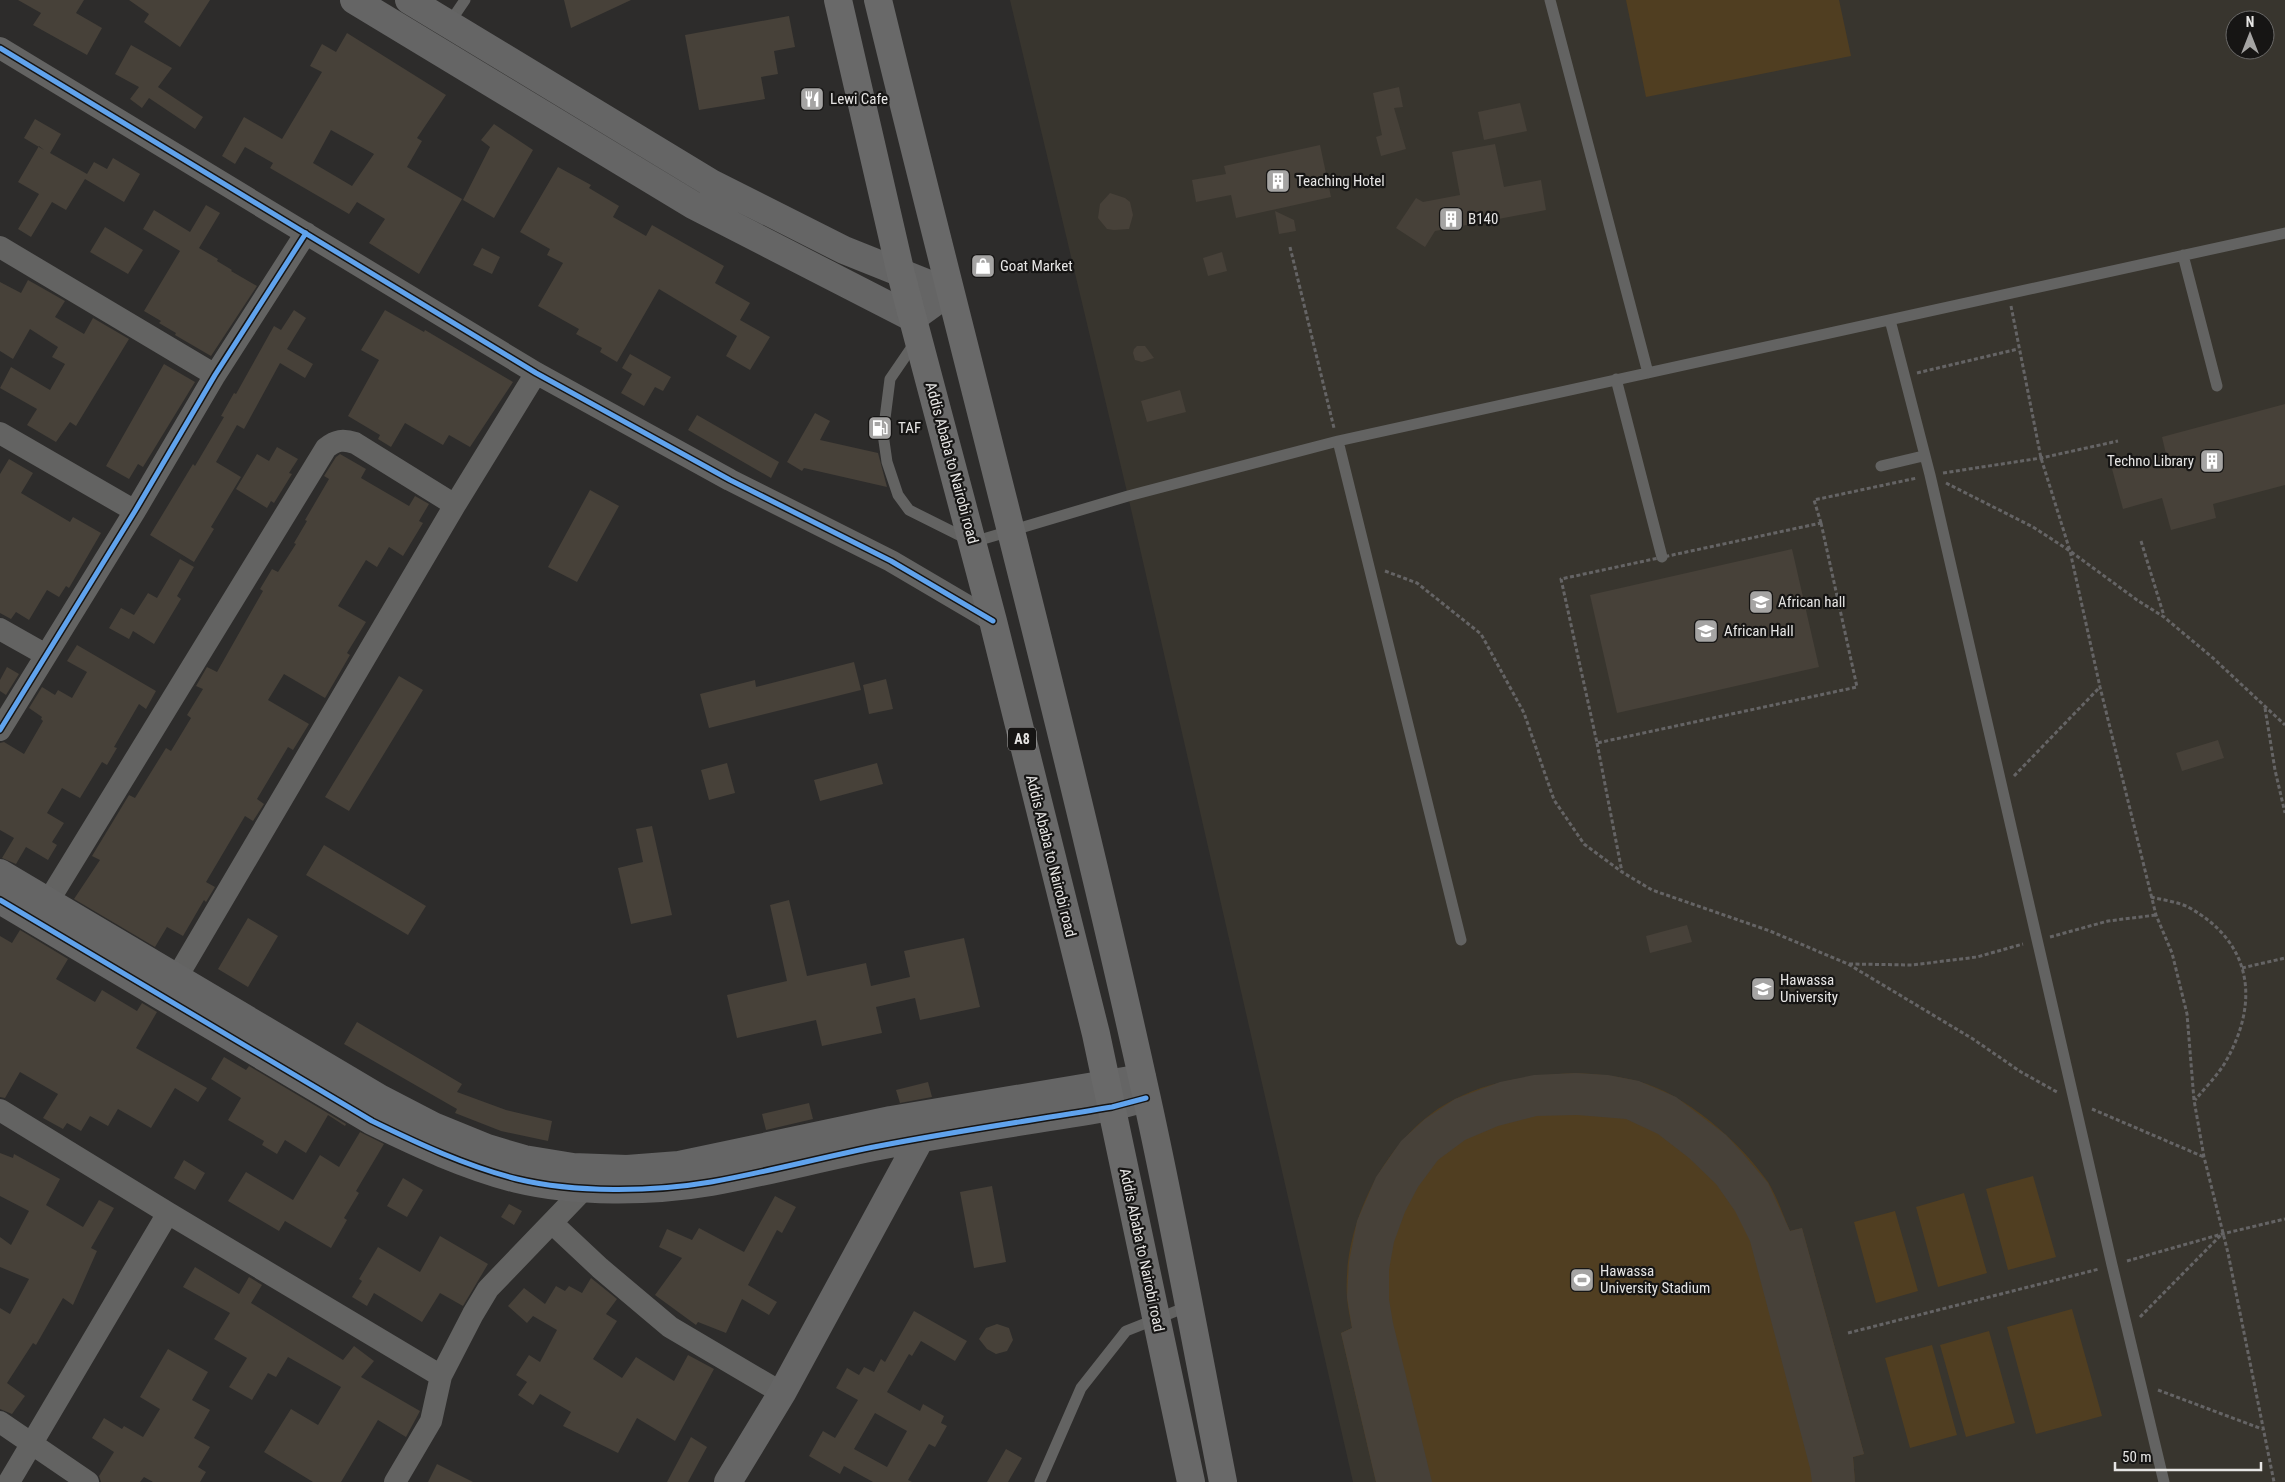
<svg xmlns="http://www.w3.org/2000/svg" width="2285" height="1482" viewBox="0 0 2285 1482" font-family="'Roboto Condensed',sans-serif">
  <rect width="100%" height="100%" fill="#2d2c2b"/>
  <path fill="#38352e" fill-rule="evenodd" d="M1010,0h1275v1482h-932l-225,-986zM2235,20h30v30h-30z"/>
  <path fill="#503e21" d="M1626,0h213l12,56 -205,41z
    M1576,1073c21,1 41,3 61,8 48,12 103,61 131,101 9,15 15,33 22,49l12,-3 62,226 -11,3 2,25h-479l-35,-149 11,-5c-2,-10 -4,-20 -5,-30 -5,-75 40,-165 108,-199 38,-19 79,-24 121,-26z
    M2033,1176l23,81 -48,13 -22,-81z
    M1964,1193l23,80 -49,14 -22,-80z
    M1895,1211l23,80 -42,12 -22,-81z
    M2072,1309l30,107 -66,18 -29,-107z
    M1989,1331l26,92 -49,14 -26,-92z
    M1932,1345l25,90 -47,13 -25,-90z"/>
  <path fill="#474139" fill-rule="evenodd" d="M18,0h66l-8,13 26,15 -15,27 -54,-30 8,-12z
    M129,0h81l-30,47 -36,-25 5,-8z
    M564,0h67l-60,28z
    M789,16l6,31 -21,4 4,23 -17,3 4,22 -66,11 -14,-75z
    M347,33l99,62 -29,43 5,3 -15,26 55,32 -43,75 -50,-31 16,-24 -28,-17 -8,12 -79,-46 3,-5 -28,-16 -10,17 -13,-8 22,-39 38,22 40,-67 -12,-6 12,-22 14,8zM331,130l43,24 -22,32 -39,-23z
    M131,45l41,23 -14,19 45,30 -8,12 -46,-31 -7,10 -12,-9 9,-12 -24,-13z
    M1399,87l4,20 -9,1 12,41 -25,7 -5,-19 6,-2 -9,-42z
    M1520,103l7,28 -43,9 -6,-28z
    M35,119l26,15 -11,19 37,21 7,-12 13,7 6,-11 27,16 -16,28 -39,-23 -19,31 -14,-8 -21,35 -13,-8 21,-35 -21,-12 21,-36 5,4 -20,-12z
    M494,124l39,26 -39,68 -31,-18 27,-53 -9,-7z
    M1495,144l9,43 37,-7 5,30 -111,21 -10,16 -29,-19 20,-30 7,4 37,-7 -8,-43z
    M1320,145l11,52 -95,21 -5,-23 -35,7 -4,-22 34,-6 -2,-8z
    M558,167l33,18 -2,3 30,18 -6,11 33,19 6,-11 72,41 -9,17 35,20 -10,17 30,17 -20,33 -24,-14 11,-20 -78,-47 -42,73 -17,-10 2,-4 -26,-14 3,-5 -41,-23 25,-43 -16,-8 3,-6 -30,-17z
    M1110,193l15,5 5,4 3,13 -4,14 -15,1 -7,-1 -9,-11 2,-14z
    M206,205l14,8 -21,35 19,11 -1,2 15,9 -1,1 26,15 -46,70 -36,-21 1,-2 -17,-10 2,-2 -17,-10 36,-60 -37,-22 11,-19 36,22z
    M1275,211l19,9 2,11 -17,3z
    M105,227l38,23 -15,24 -38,-22z
    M482,248l18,9 -8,17 -19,-9z
    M1222,252l5,19 -19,5 -5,-18z
    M28,280l37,21 -10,16 29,17 9,-16 36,21 -53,87 -6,-4 -14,20 -29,-17 10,-16 -37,-21 11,-21 39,23 15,-26 -13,-7 6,-10 -28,-18 -17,30 -13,-8v-69l21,11z
    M294,310l12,8 -19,31 26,15 -8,14 -25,-15 -36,66 -7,-4 -21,37 25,15 -30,50 3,2 -20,33 -44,-27 43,-71 2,2 29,-49 -3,-1 13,-23 2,1 38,-68 7,4z
    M385,310l39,22 1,-2 88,52 -43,65 -21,-12 -6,10 -38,-22 -14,24 -13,-8 2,-4 -32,-19 31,-56 -18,-10z
    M1137,346h8l9,12 -12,4 -7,-2 -2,-7 1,-4z
    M630,354l41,23 -8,14 -8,-4 -11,19 -23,-13 11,-19 -10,-6z
    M164,364l31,18 -52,85 -5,-3 -9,15 -23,-13z
    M1180,390l6,22 -39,10 -6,-21z
    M2285,404v81l-72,19 3,14 -45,12 -9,-32 -39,11 -11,-40 54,-15 -4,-17z
    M815,413l15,8 -10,19 58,13 9,34 -83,-19 -2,3 -15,-9z
    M697,415l82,47 -8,16 -83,-48z
    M277,447l21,12 -9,14 3,1 -18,29 -3,-2 -4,7 -31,-19 21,-35 12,7z
    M340,454l26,15 -5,9 48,28 6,-10 14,8 -10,17 4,2 -20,33 -14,-9 -12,20 -11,-7 -28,46 28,16 -19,31 3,2 -25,43 -41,-24 -16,26 41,24 -16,26 -5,-3 -31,52 7,5 -11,17 -8,-5 -39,66 9,5 -9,15 -2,-2 -21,36 -16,-9 -12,20 -81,-48 26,-39 -8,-4 37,-61 6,3 31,-50 5,3 20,-33 -4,-3 16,-26 -7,-3 11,-19 10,5 46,-81 -3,-2 12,-20 6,3 18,-28 -2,-1 13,-22 -2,-1 24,-41 -5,-3 12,-19z
    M9,459l24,14 -12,20 49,29 3,-5 28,16 -32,55 -3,-2 -7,11 -12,-7 -18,30 -13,-8 -5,7 -11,-6v-139z
    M590,490l29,16 -42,76 -29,-15z
    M1792,549l27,118 -202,46 -27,-118z
    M180,559l14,8 -17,29 4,3 -27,45 -21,-13 -4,8 -20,-11 12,-20 13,7 14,-22 9,5z
    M77,645l79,46 -10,18 -7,-5 -25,43 3,1 -10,17 -5,-3 -22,36 -18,-10 -15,25 17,10 -12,19 5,3 -9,15 -22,-13 -10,17 -14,-6 12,-20 -14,-8v-87l4,-1 20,12 19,-33 -2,-2 1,-2 -13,-9 13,-21 13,8 3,-5 14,8 15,-26 -20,-11z
    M854,662l7,28 -152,38 -9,-34 55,-14 1,7z
    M7,667l12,7 -13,21 -6,-4v-11z
    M399,676l24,14 -74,121 -24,-14z
    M886,679l7,30 -24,5 -6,-29z
    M2218,740l6,18 -42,13 -6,-18z
    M727,763l8,30 -26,7 -8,-30z
    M877,763l6,21 -63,17 -6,-21z
    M652,826l20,89 -41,9 -13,-56 25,-6 -7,-33z
    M324,845l102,61 -18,29 -102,-60z
    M789,900l18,76 59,-13 5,23 39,-9 -6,-26 60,-13 16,69 -60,13 -5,-22 -39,9 6,26 -60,13 -6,-26 -79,18 -10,-43 60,-14 -17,-76z
    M248,918l30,18 -30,51 -30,-18z
    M1687,925l5,17 -42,11 -4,-17z
    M20,930l48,29 -12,20 39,23 7,-12 35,21 5,-8 15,9 -21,36 71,40 -9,14 -23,-14 -24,40 -33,-19 -10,17 -18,-10 -9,15 -14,-8 -4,6 -20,-11 15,-24 -38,-22 -15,26 -5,-1v-161l12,7z
    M357,1022l105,62 -5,8 49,18 46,11 -4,20 -47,-10 -46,-18 2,-4 -113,-65z
    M224,1057l22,13 3,-4 97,58 -1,2 -17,-11 -22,38 -21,-13 -8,14 -15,-9 2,-4 -36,-21 13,-22 -30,-19z
    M1576,1073l32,2 31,6 37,16 50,38 18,20 24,28 22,48 12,-3 62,226 -11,3 2,25h-43l-2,-14 -60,-227 -15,-30 -19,-27 -27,-26 -31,-24 -32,-15 -49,-4 -40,1 -39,10 -33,14 -27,20 -20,27 -13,25 -11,30 -5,28v29l4,24 39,159h-56l-35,-149 11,-5 -5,-31 2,-35 8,-41 19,-44 25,-36 24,-22 30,-20 45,-17 34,-7z
    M928,1082l4,15 -32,6 -4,-13z
    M809,1103l4,16 -47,11 -4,-16z
    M360,1132l24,12 -28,47 3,2 -15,25 3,2 -16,28 -46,-27 -6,10 -51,-30 18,-29 47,28 27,-45 19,12z
    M0,1153l13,5 1,-4 46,25 -14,26 37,22 16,-27 15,8 -23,40 6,3 -24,54 -10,-7 -27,47 -3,-2 -26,40 18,13 -13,18 -12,-5v-101l10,6 19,-35 -29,-12v-30l11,8 18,-34 -29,-15z
    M184,1160l21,13 -10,17 -21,-12z
    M403,1178l20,12 -16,27 -20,-11z
    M992,1186l14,76 -32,6 -14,-76z
    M775,1196l21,11 -14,26 -5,-3 -29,55 29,17 -8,13 -27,-16 -16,34 -28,-11 -2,3 -41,-30 27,-37 -23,-11 8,-18 25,11 7,-12 45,24z
    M509,1204l13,7 -8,14 -13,-8z
    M440,1236l48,28 -25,42 -23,-13 -18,29 -48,-29 -7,13 -15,-9 10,-16 -3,-2 19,-32 42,25z
    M195,1267l44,27 10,-17 13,8 -11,18 92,57 11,-14 20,15 -13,16 59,34 -14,26 -28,-17 -37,62h-28l-49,-30 27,-43 27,16 23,-38 -53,-30 -12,20 -8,-4 -16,27 -23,-13 18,-29 -33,-19 16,-26 -47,-26z
    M591,1278l26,21 -11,15 11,7 -24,38 29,19 14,-21 38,24 14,-26 26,14 -39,72 -38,-23 -19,35 -55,-27 8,-14 -31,-18 -7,11 -15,-10 9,-13 -11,-7 13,-20 11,7 17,-32 -24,-14 -6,7 -19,-17 16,-18 21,16 11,-18 9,5 4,-5 13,7z
    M914,1311l53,30 -12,20 -34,-20 -9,15 -3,-2 -22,38 33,19 3,-7 21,12 -3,7 6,3 -12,21 -6,-3 -21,36 4,2h-39l-29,-16 -4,8 -31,-18 14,-25 12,7 23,-38 -22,-12 11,-20 12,7 5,-8 10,5 7,-13 4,3zM875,1413l32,18 -20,36 -33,-18z
    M997,1324l12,4 4,12 -6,11 -11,3 -9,-5 -8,-10 7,-11z
    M168,1349l40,23 -16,28 18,10 -16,28 16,9 -12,20 8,5 -6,10h-47l-9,-5 -4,5h-39l-2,-6 15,-24 -22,-14 12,-20 18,11 2,-3 19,11 17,-28 -20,-12z
    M691,1437l16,10 -19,35h-21z
    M1006,1449l16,9 -14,24h-21z
    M437,1464l36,18h-45z"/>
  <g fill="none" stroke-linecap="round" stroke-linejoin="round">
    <path stroke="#656465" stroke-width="3" stroke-dasharray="4 2.5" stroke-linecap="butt" d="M1290,247l44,181
      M2011,306l30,152 29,93 30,136 56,228 16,38 15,61 7,86 10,57 24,96 46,229
      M1917,373l101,-24
      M1943,473l98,-15 77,-17
      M1946,483l87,44 37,24 67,49 27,17 49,41 72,67
      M1821,523l36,164 -260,56 -36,-164z
      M1821,523l-7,-23 103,-22
      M2141,541l23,75
      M1385,571l32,12 64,51 43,79 30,87 30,44 38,28 30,18 118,41 78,33 125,75 48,33 36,20
      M2265,708l10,62 10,43
      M1597,743l25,129
      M2014,776l86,-89
      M2151,897c12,3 27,5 37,10 64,35 72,94 38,154 -8,14 -21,27 -31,39
      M2050,937l58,-16 48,-6
      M1849,964l63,1 65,-8 46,-13
      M2242,968l43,-10
      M2092,1109l112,48
      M2127,1261l95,-27 63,-15
      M2140,1317l82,-83
      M1848,1333l251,-64
      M2158,1390l104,39"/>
    <path stroke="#636362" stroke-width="11" d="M1550,0l98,373
      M448,25l17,-25
      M2183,255l34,131
      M1890,320l40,155 182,790 52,217
      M916,341l-26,38 -7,55 4,28 11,33 11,15 64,32 155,-46 210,-55 947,-208
      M1616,379l46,178
      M1338,441l123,499
      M1881,466l42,-10
      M1040,1482l41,-94 45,-57 63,-25"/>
    <path stroke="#636362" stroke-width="22" d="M0,48l536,325 194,107 161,81 102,60
      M0,247l215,128
      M0,433l135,78
      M0,629l46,26
      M0,730l135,-219 80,-136 91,-142
      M37,915l12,-15 277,-452c10,-8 17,-9 29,-5l100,62
      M166,992l11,-15 278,-472 81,-132
      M0,1110l168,103 273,163
      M552,1223l48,45 70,59 112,66
      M0,1422l88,60
      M9,1482l159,-269
      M395,1482l36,-61 10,-45 32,-62 15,-25 98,-102 2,-11"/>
    <path stroke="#656565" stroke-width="28" d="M354,0l339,205 220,113 36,-26
      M409,0l302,183 133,67 105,42
      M0,873l381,226 52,27 54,22 37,11 49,8 54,2 52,-4 212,-45 251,-42
      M0,900l372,221c47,23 94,45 145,58 58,14 135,13 194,3 56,-10 112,-25 168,-36 77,-15 155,-26 233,-39l34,-9
      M728,1482l54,-89 138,-254 -3,-12"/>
    <path stroke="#696969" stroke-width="28" d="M838,0l63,274 92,347 103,413 95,448
      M878,0c89,366 188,731 269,1099 28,127 51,255 76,383"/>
    <defs>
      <path id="cycleway" d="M0,48l536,325 194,107 161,81 102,60
        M0,730l135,-219 80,-136 91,-142
        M0,900l372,221c47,23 94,45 145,58 58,14 135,13 194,3 56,-10 112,-25 168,-36 77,-15 155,-26 233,-39l34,-9"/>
    </defs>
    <use href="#cycleway" stroke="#161514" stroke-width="8"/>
    <use href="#cycleway" stroke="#60a3ed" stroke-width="5"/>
  </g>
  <defs>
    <symbol id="restaurant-square" viewBox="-11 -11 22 22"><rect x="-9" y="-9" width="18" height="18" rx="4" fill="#a5a4a3" stroke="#161514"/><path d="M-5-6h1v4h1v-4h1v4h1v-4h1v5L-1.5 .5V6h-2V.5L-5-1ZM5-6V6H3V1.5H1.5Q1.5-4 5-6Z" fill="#fff"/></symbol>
    <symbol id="building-square" viewBox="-11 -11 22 22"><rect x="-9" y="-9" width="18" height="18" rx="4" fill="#a5a4a3" stroke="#161514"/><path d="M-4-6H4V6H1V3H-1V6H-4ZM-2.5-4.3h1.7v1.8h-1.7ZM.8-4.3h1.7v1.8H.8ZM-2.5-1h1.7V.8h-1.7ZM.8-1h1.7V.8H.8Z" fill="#fff"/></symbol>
    <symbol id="shop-square" viewBox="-11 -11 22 22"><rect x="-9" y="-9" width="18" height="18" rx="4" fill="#a5a4a3" stroke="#161514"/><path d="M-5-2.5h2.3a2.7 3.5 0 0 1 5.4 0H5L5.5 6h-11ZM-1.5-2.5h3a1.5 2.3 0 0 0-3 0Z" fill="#fff"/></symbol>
    <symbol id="fuel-square" viewBox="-11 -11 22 22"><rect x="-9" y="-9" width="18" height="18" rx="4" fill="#a5a4a3" stroke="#161514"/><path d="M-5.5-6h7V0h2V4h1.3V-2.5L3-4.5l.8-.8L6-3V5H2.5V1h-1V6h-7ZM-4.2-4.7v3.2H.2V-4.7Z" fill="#fff"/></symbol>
    <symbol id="university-square" viewBox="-11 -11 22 22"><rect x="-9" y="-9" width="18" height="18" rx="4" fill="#a5a4a3" stroke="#161514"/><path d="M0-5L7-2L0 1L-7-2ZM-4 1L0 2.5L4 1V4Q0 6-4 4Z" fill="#fff"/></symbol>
    <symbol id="stadium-square" viewBox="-11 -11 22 22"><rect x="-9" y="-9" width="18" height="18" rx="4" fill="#a5a4a3" stroke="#161514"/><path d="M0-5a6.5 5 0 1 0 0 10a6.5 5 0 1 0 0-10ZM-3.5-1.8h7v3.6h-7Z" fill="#fff"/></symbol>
  </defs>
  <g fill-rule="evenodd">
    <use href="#restaurant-square" x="798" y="85" width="28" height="28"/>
    <use href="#building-square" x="1264" y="167" width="28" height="28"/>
    <use href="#building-square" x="1437" y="205" width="28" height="28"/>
    <use href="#shop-square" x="969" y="252" width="28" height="28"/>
    <use href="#fuel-square" x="866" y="414" width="28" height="28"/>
    <use href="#building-square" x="2198" y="447" width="28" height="28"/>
    <use href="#university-square" x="1747" y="588" width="28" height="28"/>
    <use href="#university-square" x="1692" y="617" width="28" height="28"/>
    <use href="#university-square" x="1749" y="975" width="28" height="28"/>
    <use href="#stadium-square" x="1568" y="1266" width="28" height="28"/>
  </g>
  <g text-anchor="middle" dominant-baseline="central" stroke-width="4.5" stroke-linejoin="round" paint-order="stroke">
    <rect fill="#161514" stroke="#a8a7a6" stroke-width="1" x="1008" y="727.5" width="28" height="23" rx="4"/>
    <g font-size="14" font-weight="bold" fill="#e6e5e4">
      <text x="1022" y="739">A8</text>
    </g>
    <g font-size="15" fill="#e6e5e4" stroke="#161514" text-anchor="start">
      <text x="830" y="99">Lewi Cafe</text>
      <text x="1296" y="181">Teaching Hotel</text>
      <text x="1468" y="219">B140</text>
      <text x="1000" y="266">Goat Market</text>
      <text x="898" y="428">TAF</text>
      <text x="2194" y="461" text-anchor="end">Techno Library</text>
      <text x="1778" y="602">African hall</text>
      <text x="1724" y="631">African Hall</text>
      <text x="1780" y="980">Hawassa<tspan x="1780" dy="17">University</tspan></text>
      <text x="1600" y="1271">Hawassa<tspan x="1600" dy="17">University Stadium</tspan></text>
    </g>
    <g font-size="15" fill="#e6e5e4" stroke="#161514">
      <text transform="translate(952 463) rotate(75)">Addis Ababa to Nairobi road</text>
      <text transform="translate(1051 856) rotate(76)">Addis Ababa to Nairobi road</text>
      <text transform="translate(1142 1250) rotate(78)">Addis Ababa to Nairobi road</text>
    </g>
  </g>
  <g transform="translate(2250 35)"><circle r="24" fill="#161514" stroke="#696867"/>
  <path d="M0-4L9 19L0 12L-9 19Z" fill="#a5a4a3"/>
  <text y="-8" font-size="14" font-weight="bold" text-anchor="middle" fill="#e6e5e4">N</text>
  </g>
  <path d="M2115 1462v8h146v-8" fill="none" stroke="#e6e5e4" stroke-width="2.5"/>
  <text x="2122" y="1462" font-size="15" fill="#e6e5e4" stroke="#161514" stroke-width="4" paint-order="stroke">50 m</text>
</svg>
